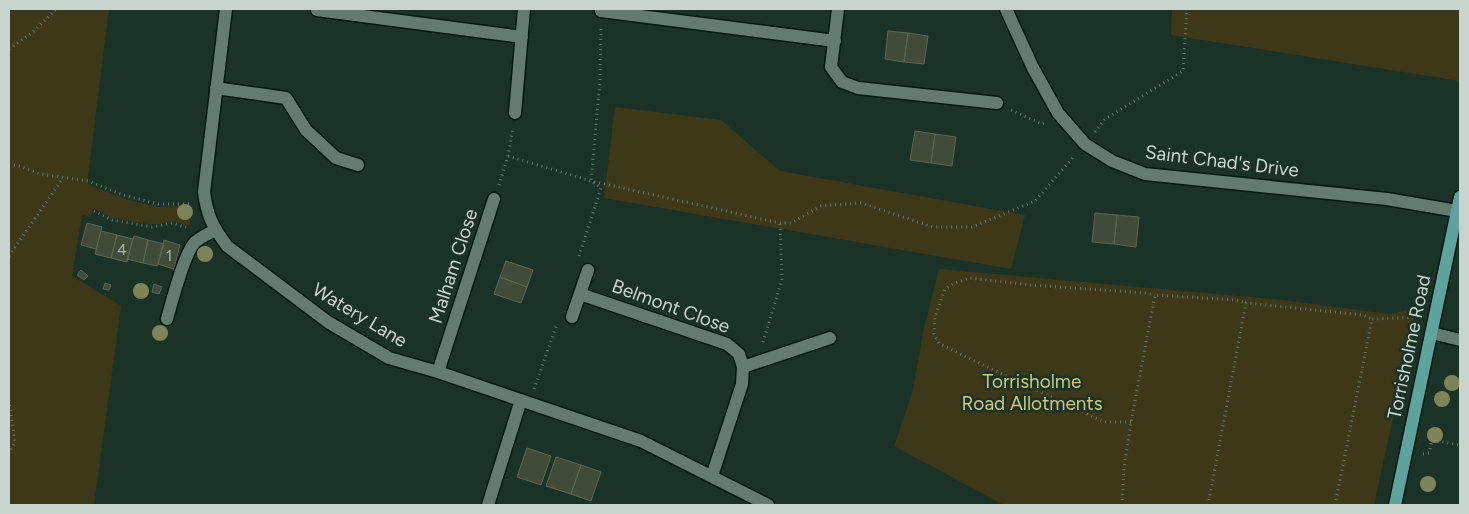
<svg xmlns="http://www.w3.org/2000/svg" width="1469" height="514" viewBox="0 0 1469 514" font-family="Figtree,sans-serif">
  <rect width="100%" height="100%" fill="#1b3227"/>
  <path fill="#3d3918" d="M9,9h100l-22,175 41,16 29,7 29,-1 5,20 -19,-5 -13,3h-11l-36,-6 -18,-10 -4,9 -8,-2 -10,61 49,30 -27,199h-85z
    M1172,9h288v72l-289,-46z
    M615,107l106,13 59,51 245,44 -14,54 -407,-71z
    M939,269l344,31 106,14 28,-6 -43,197h-370l-110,-59 19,-56 10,-58z"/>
  <path fill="#404c39" stroke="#5b6854" d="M888,31l20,2 -4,29 -19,-3z
    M908,33l20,3 -4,28 -20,-2z
    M915,131l20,3 -4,29 -21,-3z
    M935,134l21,3 -4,29 -21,-3z
    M1095,213l22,2 -3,29 -22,-2z
    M1117,215l22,2 -3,30 -22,-3z
    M87,223l15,4 -6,22 -15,-4z
    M101,231l16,4 -6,23 -16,-4z
    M117,235l16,4 -6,23 -16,-4z
    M134,236l14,4 -5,23 -16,-4z
    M148,240l16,4 -7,22 -14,-3z
    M164,240l16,5 -6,24 -16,-5z
    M506,261l27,9 -6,17 -27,-10z
    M81,270l7,6 -4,4 -7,-5z
    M500,277l27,10 -6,16 -27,-9z
    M105,283l6,2 -2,5 -6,-1z
    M154,284l8,3 -3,7 -7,-2z
    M527,448l24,8 -10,29 -24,-8z
    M556,457l25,8 -10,29 -25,-8z
    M581,465l20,7 -10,29 -20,-7z"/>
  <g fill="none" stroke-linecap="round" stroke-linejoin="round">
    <defs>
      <path id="minor" d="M226,9l-22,183c3,24 9,35 23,54l101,76 61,36 49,14 203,69 127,64
        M838,9l-7,58 11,15 16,6 139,15
        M1006,9l27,59 25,45 27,31 27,17 33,13 242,25 70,12
        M317,10l205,27
        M601,11l234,30
        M216,88l70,10 20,32 30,28 22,7
        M515,113l9,-104
        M580,294l147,50 12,10 4,13 -1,17 -30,92
        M572,317l16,-47
        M167,319c5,-18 17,-65 28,-77 6,-5 13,-8 20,-12
        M1432,333l28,7
        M743,367l87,-29
        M438,372l56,-173
        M488,505l33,-105"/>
      <path id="major" d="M1395,505l65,-308"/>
    </defs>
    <use href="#minor" stroke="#041910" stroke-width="15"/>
    <use href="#major" stroke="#041910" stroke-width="15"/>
    <path stroke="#687a71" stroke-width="3" stroke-dasharray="1 4" stroke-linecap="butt" d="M9,49l24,-17 23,-23
      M1011,110l31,14 4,-2
      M1095,132l10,-13 78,-48 4,-62
      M508,156l83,25 189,42h11l30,-17 40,-3 72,24h39l63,-26 40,-46
      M9,164l10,2 21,8 48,7 35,14 35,9h32
      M499,185l9,-29 5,-28
      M94,211l18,9 40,7 20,-4 14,4
      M9,256l54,-78
      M579,256l22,-68 -10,-7 9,-100 1,-54
      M763,342l19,-62 -2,-57
      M534,389l23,-65
      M9,400l6,42 -6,10
      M1131,422h-27l-144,-68 -21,-11 -5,-9 1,-17 10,-28 8,-5 16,-6 61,7 115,8 10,2
      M1423,454l6,-1 3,-13 28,5
      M1122,505l2,-37 7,-46 24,-127 81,5 10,3
      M1208,505l38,-202 117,12 9,4
      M1335,505l37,-186 47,-2"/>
    <use href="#minor" stroke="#637c6f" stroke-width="12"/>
    <use href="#major" stroke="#5ca49d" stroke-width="12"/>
  </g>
  <g fill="#7d8457">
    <circle cx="185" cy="212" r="8"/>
    <circle cx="205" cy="254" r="8"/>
    <circle cx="141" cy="291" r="8"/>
    <circle cx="160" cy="333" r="8"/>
    <circle cx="1452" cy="383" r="8"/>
    <circle cx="1442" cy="399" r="8"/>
    <circle cx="1435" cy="435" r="8"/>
    <circle cx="1428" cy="484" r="8"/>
  </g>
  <g text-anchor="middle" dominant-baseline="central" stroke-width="5" stroke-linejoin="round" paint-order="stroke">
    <g font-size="16" fill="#a6b3a9">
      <text x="122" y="249">4</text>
      <text x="169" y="255">1</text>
    </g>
    <g font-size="19" fill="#c8d5ce" stroke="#1b3227">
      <text transform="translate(1222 161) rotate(7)">Saint Chad's Drive</text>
      <text transform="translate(453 266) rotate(-72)">Malham Close</text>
      <text transform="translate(671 306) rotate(20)">Belmont Close</text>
      <text transform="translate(360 315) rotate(31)">Watery Lane</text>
      <text transform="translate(1409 347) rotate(-78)">Torrisholme Road</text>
    </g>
    <g font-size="19" fill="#cec77f" stroke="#1b3227">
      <text x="1032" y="381">Torrisholme<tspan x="1032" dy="22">Road Allotments</tspan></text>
    </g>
  </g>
  <rect width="1469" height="514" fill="none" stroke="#c8d5ce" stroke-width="20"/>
</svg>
